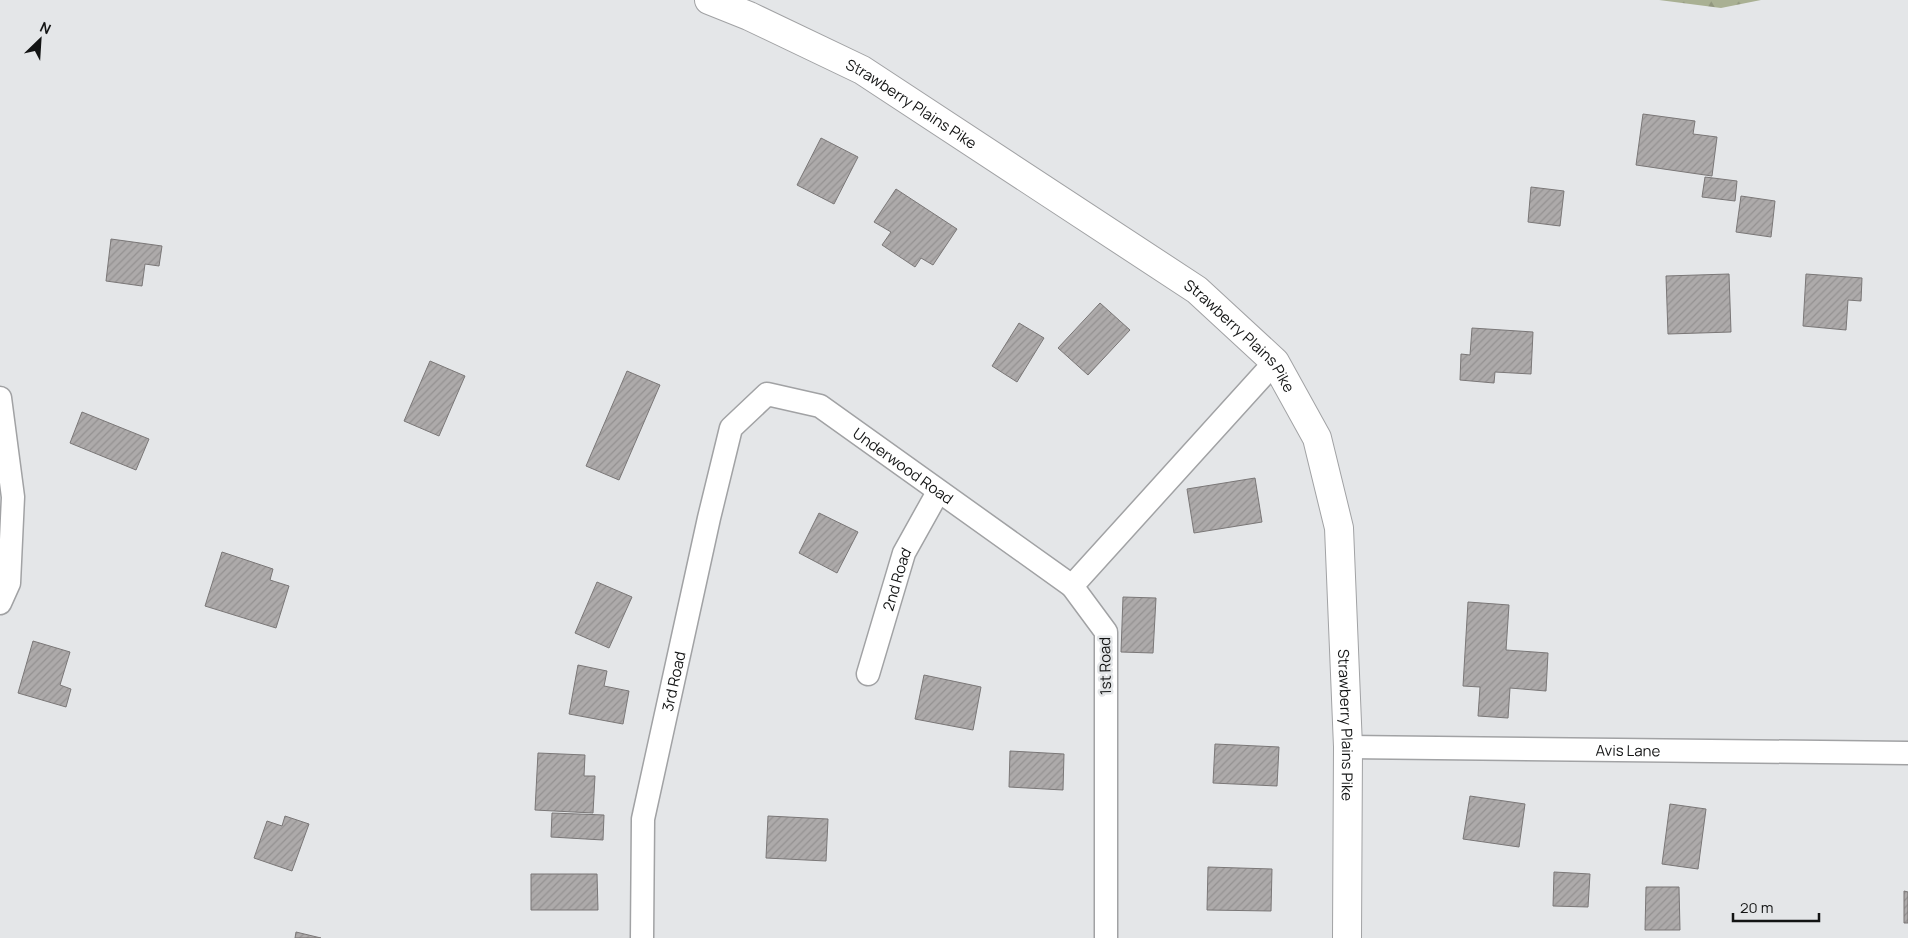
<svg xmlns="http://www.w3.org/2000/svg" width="1908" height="938" viewBox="0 0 1908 938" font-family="Manrope,sans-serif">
  <defs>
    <pattern id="forest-firs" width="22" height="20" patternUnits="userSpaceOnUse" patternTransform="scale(1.25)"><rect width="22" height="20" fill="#a9b093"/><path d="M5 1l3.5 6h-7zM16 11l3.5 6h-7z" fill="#91967e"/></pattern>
    <pattern id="building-hatch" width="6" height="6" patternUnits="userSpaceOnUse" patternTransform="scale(1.25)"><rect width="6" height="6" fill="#adaaaa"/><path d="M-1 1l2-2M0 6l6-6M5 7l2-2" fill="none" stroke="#949191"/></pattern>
  </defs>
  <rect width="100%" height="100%" fill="#e4e6e8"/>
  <path fill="url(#forest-firs)" d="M1659,0h102l-40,8z"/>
  <path fill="url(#building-hatch)" stroke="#7a7777" d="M1643,114l52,7 -2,13 24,3 -5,39 -76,-11z
    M821,138l37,19 -24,47 -37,-19z
    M1705,177l32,4 -2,20 -33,-4z
    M1531,187l33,4 -4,35 -32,-4z
    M896,189l61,40 -24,36 -12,-7 -6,9 -33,-22 9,-13 -17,-10z
    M1741,196l34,5 -4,36 -35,-5z
    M111,239l51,7 -3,20 -14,-2 -3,22 -36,-5z
    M1729,274l2,58 -63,2 -2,-58z
    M1806,274l56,4 -1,23 -13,-1 -2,30 -43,-4z
    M1100,303l30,27 -42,45 -30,-27z
    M1019,323l25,15 -27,44 -25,-16z
    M1472,328l61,4 -2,42 -36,-2 -1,11 -34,-3 1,-26 9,1z
    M430,361l35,15 -26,60 -35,-15z
    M627,371l33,14 -41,95 -33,-14z
    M82,412l67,27 -13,31 -66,-27z
    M1255,478l7,44 -68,11 -7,-44z
    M819,513l39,19 -21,41 -38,-20z
    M222,552l51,17 -3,11 19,6 -13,42 -71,-22z
    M597,582l35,15 -23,51 -34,-15z
    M1123,597l33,1 -3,55 -32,-1z
    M1468,602l41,3 -3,45 42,3 -2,38 -36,-3 -2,30 -30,-2 2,-29 -17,-1z
    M33,641l37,11 -10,33 11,4 -5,18 -48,-14z
    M578,665l29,6 -3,15 25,5 -6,33 -54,-10z
    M924,675l57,12 -8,43 -58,-11z
    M1215,744l64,3 -2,39 -64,-3z
    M1010,751l54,3 -1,36 -54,-3z
    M538,753l47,2 -1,21h11l-2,37 -58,-3z
    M1470,796l55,8 -6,43 -56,-8z
    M1670,804l36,5 -8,60 -36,-5z
    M552,813l52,2 -1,25 -52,-3z
    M285,816l24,8 -17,47 -38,-13 13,-37 15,5z
    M768,816l60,3 -2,42 -60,-3z
    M1208,867l64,2 -1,42 -64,-1z
    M1554,872l36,2 -2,33 -35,-1z
    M531,874h66l1,36h-67z
    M1646,887h33l1,43h-35z
    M1904,891l4,1v31h-4z
    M296,932l25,6h-26z"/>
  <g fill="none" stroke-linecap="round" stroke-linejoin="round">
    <defs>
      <g id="street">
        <path d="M0,398l13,99 -4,86 -9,20"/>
        <path id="s1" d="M868,674l36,-121 34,-61"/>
        <path id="s2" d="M1348,747l560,6"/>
        <path id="s3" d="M642,938l1,-119 66,-301 22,-90 36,-34 53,12 252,180"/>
        <path d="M1106,938v-306l-34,-46 203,-224"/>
      </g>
      <g id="secondary">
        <path id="s4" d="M709,0l40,16 113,54 335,220 78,72 42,76 22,90 9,219 -1,191"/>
      </g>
    </defs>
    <use href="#street" stroke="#a1a2a4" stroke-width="25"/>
    <use href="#secondary" stroke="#a1a2a4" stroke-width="30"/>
    <use href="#street" stroke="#fff" stroke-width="22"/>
    <use href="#secondary" stroke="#fff" stroke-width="28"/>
  </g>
  <g text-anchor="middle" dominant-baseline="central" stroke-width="5" stroke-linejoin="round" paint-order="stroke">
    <g font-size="15" fill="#131414" stroke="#e4e6e8">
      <text stroke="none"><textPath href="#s4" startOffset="228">Strawberry Plains Pike</textPath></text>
      <text stroke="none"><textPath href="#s4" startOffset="632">Strawberry Plains Pike</textPath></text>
      <text stroke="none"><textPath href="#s3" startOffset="726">Underwood Road</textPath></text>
      <text stroke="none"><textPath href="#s1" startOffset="99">2nd Road</textPath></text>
      <text transform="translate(1105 666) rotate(-91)">1st Road</text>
      <text stroke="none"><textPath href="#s3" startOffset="260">3rd Road</textPath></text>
      <text stroke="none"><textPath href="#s4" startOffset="1052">Strawberry Plains Pike</textPath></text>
      <text stroke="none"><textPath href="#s2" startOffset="280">Avis Lane</textPath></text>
    </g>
  </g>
  <g transform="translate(40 40) rotate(25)" stroke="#e4e6e8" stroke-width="4" paint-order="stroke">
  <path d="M0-4L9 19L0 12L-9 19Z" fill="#131414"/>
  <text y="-8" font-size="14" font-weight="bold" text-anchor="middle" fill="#131414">N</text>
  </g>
  <path d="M1733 913v8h86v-8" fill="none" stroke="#131414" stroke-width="2.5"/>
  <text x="1740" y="913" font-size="15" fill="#131414" stroke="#e4e6e8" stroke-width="4" paint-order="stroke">20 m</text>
</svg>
